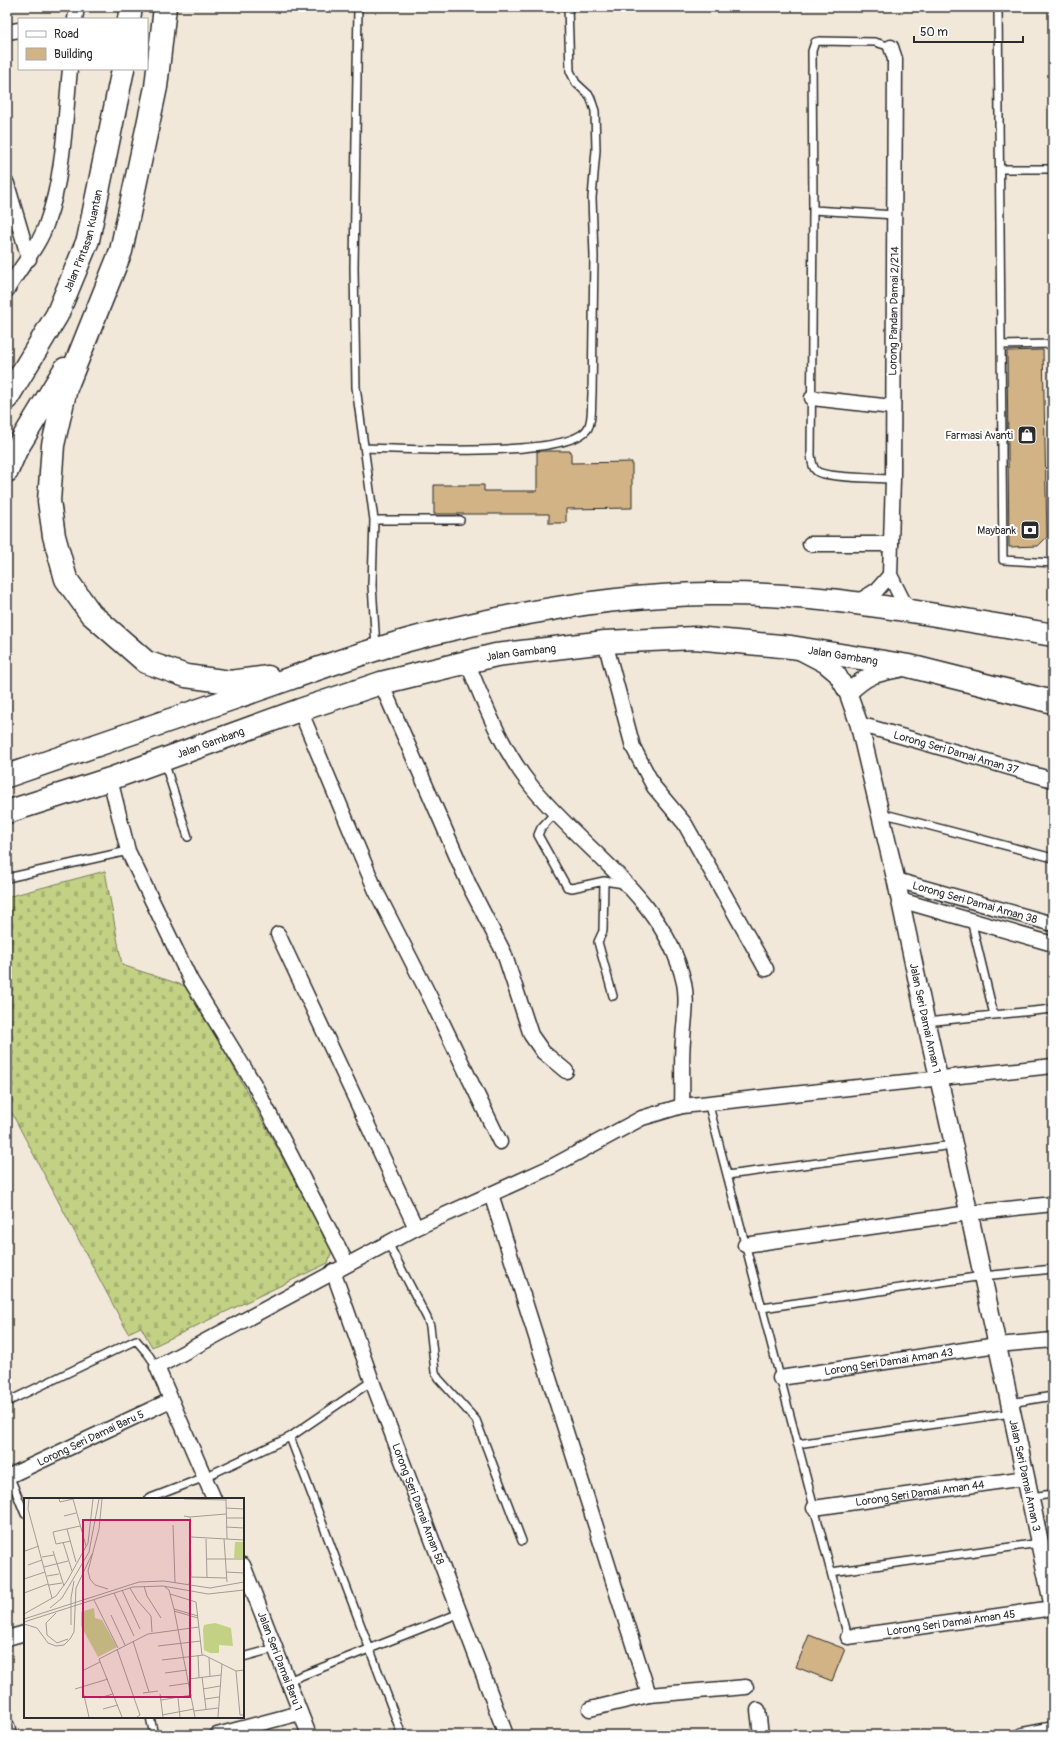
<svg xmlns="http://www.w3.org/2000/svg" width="1060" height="1742" viewBox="0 0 1060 1742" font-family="Pangolin,sans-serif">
  <defs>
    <pattern id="cemetery-stones" width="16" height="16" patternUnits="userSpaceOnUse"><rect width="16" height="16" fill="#c3d185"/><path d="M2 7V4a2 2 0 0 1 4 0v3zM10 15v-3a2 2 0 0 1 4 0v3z" fill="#a8b473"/></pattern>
  </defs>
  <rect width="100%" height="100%" fill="#f1e8da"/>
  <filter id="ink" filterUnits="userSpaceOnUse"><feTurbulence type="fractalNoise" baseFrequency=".025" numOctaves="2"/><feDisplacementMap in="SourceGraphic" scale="8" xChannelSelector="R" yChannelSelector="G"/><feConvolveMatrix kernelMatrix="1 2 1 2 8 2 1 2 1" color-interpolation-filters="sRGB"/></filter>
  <g filter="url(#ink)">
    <path fill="url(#cemetery-stones)" stroke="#777e58" d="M105,871l17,94 69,23 141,262 -4,13 -176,84 -11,-20 -13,6 -121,-229v-207z"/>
    <path fill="#d1b385" stroke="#2b2b2b" d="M1043,350l4,187 -9,9 -29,1 -2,-196z
      M537,451h34v12l61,-1v46l-66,1v14h-17v-9h-115v-29h50v6h53z
      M809,1635l36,14 -13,32 -36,-14z"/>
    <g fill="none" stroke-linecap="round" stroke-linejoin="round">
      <defs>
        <path id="service" d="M358,7l-4,261 2,119 18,133 -2,65 4,62
          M998,7l5,553 50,3
          M891,47l-16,-5 -56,-1 -4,1 -3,9 1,159 -2,245c1,6 1,14 7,17 12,6 59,6 75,7
          M1000,169h53
          M813,210l82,5
          M1001,345l52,-1
          M365,448c36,1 206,11 223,-20 5,-9 3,-23 4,-33l2,-139 -2,-58 4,-48 -1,-39 -5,-15 -14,-13 -6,-12 -2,-64
          M374,520h86
          M164,761l24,76
          M555,813l-14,15 -3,7 29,52 5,1 32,-7 20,3
          M881,813l172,45
          M7,878l121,-27
          M604,881l-1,50 -5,11 15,54
          M971,920l23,95
          M926,1022l127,-13
          M708,1102l140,535
          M727,1175l226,-30
          M388,1243l39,75 3,8 5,46 3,6 38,42 46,121
          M762,1308l221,-32 70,-7
          M7,1402l129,-62 12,14 9,13
          M1010,1403l43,-7
          M290,1437l112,298
          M797,1444l214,-31
          M9,1475l16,39
          M1030,1497l23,-3
          M148,1499l57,-22 85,-40 82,-56
          M831,1572l209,-29
          M243,1657l33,-9
          M288,1681l172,-68
          M150,1717l4,18"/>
        <g id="minor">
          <path d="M75,19l2,-12"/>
          <path d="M7,32l12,-2"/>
          <path d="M891,47l4,12 -2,420 -3,96 12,24 9,12"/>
          <path d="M7,184l22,75"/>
          <path d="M7,290c13,-23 32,-43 40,-68 17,-46 18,-104 23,-153"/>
          <path d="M812,398l80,9"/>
          <path d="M810,544h81"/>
          <path d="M856,603l21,-13 13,-15"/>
          <path d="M605,642l28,105 21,40 31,37 81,145"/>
          <path d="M467,662c18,43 35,88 65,125 51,63 134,112 152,196 4,19 0,37 -1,57 -2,21 0,44 -1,66"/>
          <path d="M381,683l89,204 34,66 27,82 12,17 23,19"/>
          <path d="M300,710l76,181 53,104 71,147"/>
          <path id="s1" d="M859,724l194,56"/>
          <path d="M110,779l18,72 63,130 63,103 93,180"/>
          <path id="s2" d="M896,880l157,44"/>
          <path d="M900,900l153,44"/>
          <path d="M278,934l138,294"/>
          <path d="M491,1194l158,501"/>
          <path d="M745,1245l224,-32 84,-9"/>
          <path id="s3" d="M333,1271l39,110 134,354"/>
          <path id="s4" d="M780,1378l217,-33 56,-5"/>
          <path id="s5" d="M9,1476l162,-76"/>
          <path d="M214,1499l-57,-132 259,-139 137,-62 89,-48 40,-12 371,-40"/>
          <path id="s6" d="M814,1508l211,-30"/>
          <path id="s7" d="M243,1565l66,170"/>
          <path id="s8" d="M848,1637l205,-29"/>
          <path d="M7,1638l18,-5"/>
          <path d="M590,1709l59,-14 97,-8"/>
          <path d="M758,1710l3,25"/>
          <path d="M7,1726l2,9"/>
          <path d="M217,1735l83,-22"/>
          <path d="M1022,1735l31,-6"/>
        </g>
        <g id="tertiary">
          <path id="s9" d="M802,652l23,12 12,10 11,19 11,31 37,156 30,142 43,191 84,392"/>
          <path d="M848,693c20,-19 27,-20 53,-25"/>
        </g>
        <g id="trunk">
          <path d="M165,7l-9,80 -35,164 -55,137 -13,57 -4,56 5,35 12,43 25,35 55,48 40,14 44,6 38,-5"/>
          <path d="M129,19l2,-12"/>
          <path id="s10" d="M7,398l50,-83 31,-75 35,-171"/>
          <path d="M7,471l9,-21 49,-81"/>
          <path d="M7,776c77,-26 153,-53 230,-79 70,-24 139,-51 211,-67 84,-20 176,-35 262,-36 116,-2 230,22 343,41"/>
          <path id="s11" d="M7,812l103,-33 190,-69 81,-27 115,-28 109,-13 90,-4 96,9 118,19 144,36"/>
        </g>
      </defs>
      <use href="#service" stroke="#2b2b2b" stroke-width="10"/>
      <use href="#minor" stroke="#2b2b2b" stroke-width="17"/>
      <use href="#tertiary" stroke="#2b2b2b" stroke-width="20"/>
      <use href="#trunk" stroke="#2b2b2b" stroke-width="25"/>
      <use href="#service" stroke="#fff" stroke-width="7"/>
      <use href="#minor" stroke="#fff" stroke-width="14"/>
      <use href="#tertiary" stroke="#fff" stroke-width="17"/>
      <use href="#trunk" stroke="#fff" stroke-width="22"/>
    </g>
  </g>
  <defs>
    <symbol id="shop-square" viewBox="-11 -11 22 22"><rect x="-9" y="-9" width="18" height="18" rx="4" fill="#2b2b2b" stroke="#fff"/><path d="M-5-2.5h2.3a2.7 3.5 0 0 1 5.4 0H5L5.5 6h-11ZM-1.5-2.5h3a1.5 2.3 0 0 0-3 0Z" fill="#fff"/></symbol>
    <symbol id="bank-square" viewBox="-11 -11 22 22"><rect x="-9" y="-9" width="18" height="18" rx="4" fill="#2b2b2b" stroke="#fff"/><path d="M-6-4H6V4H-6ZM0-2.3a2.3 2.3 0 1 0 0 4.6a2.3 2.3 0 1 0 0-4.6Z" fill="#fff"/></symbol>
  </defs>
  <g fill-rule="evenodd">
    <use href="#shop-square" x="1016" y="424" width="22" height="22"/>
    <use href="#bank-square" x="1019" y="519" width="22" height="22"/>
  </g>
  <g text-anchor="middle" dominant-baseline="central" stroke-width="4" stroke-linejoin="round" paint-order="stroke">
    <g font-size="11" fill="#2b2b2b" stroke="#fff">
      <text stroke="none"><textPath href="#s10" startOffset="176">Jalan Pintasan Kuantan</textPath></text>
      <text transform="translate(894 311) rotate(-89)">Lorong Pandan Damai 2/214</text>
      <text stroke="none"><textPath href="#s11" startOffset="539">Jalan Gambang</textPath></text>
      <text stroke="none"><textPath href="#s11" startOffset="863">Jalan Gambang</textPath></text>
      <text stroke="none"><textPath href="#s11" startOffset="215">Jalan Gambang</textPath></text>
      <text stroke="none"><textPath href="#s1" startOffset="101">Lorong Seri Damai Aman 37</textPath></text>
      <text stroke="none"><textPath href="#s2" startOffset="82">Lorong Seri Damai Aman 38</textPath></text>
      <text stroke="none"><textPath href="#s9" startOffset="398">Jalan Seri Damai Aman 1</textPath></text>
      <text stroke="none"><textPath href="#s4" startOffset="110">Lorong Seri Damai Aman 43</textPath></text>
      <text stroke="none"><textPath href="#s5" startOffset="90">Lorong Seri Damai Baru 5</textPath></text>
      <text stroke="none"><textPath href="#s9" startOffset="866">Jalan Seri Damai Aman 3</textPath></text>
      <text stroke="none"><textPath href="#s6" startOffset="107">Lorong Seri Damai Aman 44</textPath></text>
      <text stroke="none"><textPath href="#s3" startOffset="248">Lorong Seri Damai Aman 58</textPath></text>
      <text stroke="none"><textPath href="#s8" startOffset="104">Lorong Seri Damai Aman 45</textPath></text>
      <text stroke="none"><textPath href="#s7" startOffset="103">Jalan Seri Damai Baru 1</textPath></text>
    </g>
    <g font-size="11" fill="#2b2b2b" stroke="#fff" text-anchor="end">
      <text x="1013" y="435">Farmasi Avanti</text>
      <text x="1016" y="530">Maybank</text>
    </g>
  </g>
  <g transform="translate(24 1498)">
    <rect width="220" height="220" fill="#f1e8da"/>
    <path d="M211,44h9v16h-10zM191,125l16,5 2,18 -14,-1v8h-9l-6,-3 -1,-20 1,-5z" fill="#c3d185"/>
    <path d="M70,110l1,10 7,2 15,27 -19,10 -17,-31v-14z" fill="#c3d185"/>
    <path fill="none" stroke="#a29c94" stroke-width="1" d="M5,1l-1,10 24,89M35,1l1,3 13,-3M49,1l13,47M78,1l-3,30 -11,42 2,8 5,6 13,4M160,1l42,1M202,1l1,40M202,10l18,1M40,18l12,-3M160,18l6,1 1,60 -2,7M166,19l36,-3M203,20h17M149,27l2,57M202,29l18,1M43,31l9,33M167,39l53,3M182,41l1,39M200,41l3,43M47,43l-15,3 -3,-12 27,-6M39,44l9,29M0,51l1,2 14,-5M29,53l11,35M18,59l12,-2M183,61h37M4,67l14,-5M20,69l24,-6M202,74l18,1M23,78l12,-2M167,79l35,1M0,81l21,-7M25,87l13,-2M120,88l3,10 14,22M141,89l4,3 5,19 21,108M106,90l7,12 14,16 1,16M98,92l18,39M0,95l24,-9M90,95l20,43M146,96l26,8 6,53M70,102l24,48M26,110l12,-10 27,-46 10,-53M150,111l24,7M150,113l24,7M32,115l-10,10 1,12 10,8 11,-4M0,116l32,-18 11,-15 21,-38 5,-44M87,117l14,30M0,121l115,-37 25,-1 46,7 34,-6M0,124l109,-35 30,-1 45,8 36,-4M0,126l13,4 11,15 8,3 8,-1 6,-6 4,-7 2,-44 16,-34M47,127v-27l3,-17M109,143l16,51M134,148l43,-5M93,151l23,66 -3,2M174,157l1,23M185,160l1,18M138,162l42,-5 32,16 8,-1M60,172l16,-8M212,173l4,44h4M141,175l22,-3M178,179l4,32M165,181l32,-4M145,188l21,-3M58,189l7,30M51,191l33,-10M179,191l17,-3M119,195l15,-2M136,196l3,23M75,200l14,-4M154,200l2,19M181,201l14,-2M137,202l31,-5M79,211l15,-4M170,213l24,-3M138,217l32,-6M98,219l-23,-58 49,-25 51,-7M194,219l4,-53"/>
    <path fill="#c2185b" fill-opacity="0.15" stroke="#c2185b" stroke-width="2" d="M59,22h107v177h-107z"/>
    <rect width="220" height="220" fill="none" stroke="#2b2b2b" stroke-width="2"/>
  </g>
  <rect width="1060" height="1742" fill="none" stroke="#fff" stroke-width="24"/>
  <rect x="12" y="12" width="1036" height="1718" fill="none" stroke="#2b2b2b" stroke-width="1.5" filter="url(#ink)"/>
  <rect x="18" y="18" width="130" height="52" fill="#ffffff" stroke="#aaaaaa"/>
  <rect x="26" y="31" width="20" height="6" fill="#ffffff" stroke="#aaaaaa"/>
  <text x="54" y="38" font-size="12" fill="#2b2b2b">Road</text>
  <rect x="26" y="48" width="20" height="12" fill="#d1b385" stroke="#aaaaaa"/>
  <text x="54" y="58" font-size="12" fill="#2b2b2b">Building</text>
  <path d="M914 36v6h109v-6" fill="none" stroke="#2b2b2b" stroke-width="2"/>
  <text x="920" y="36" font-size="12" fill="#2b2b2b" stroke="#ffffff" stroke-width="3" paint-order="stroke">50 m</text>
</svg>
